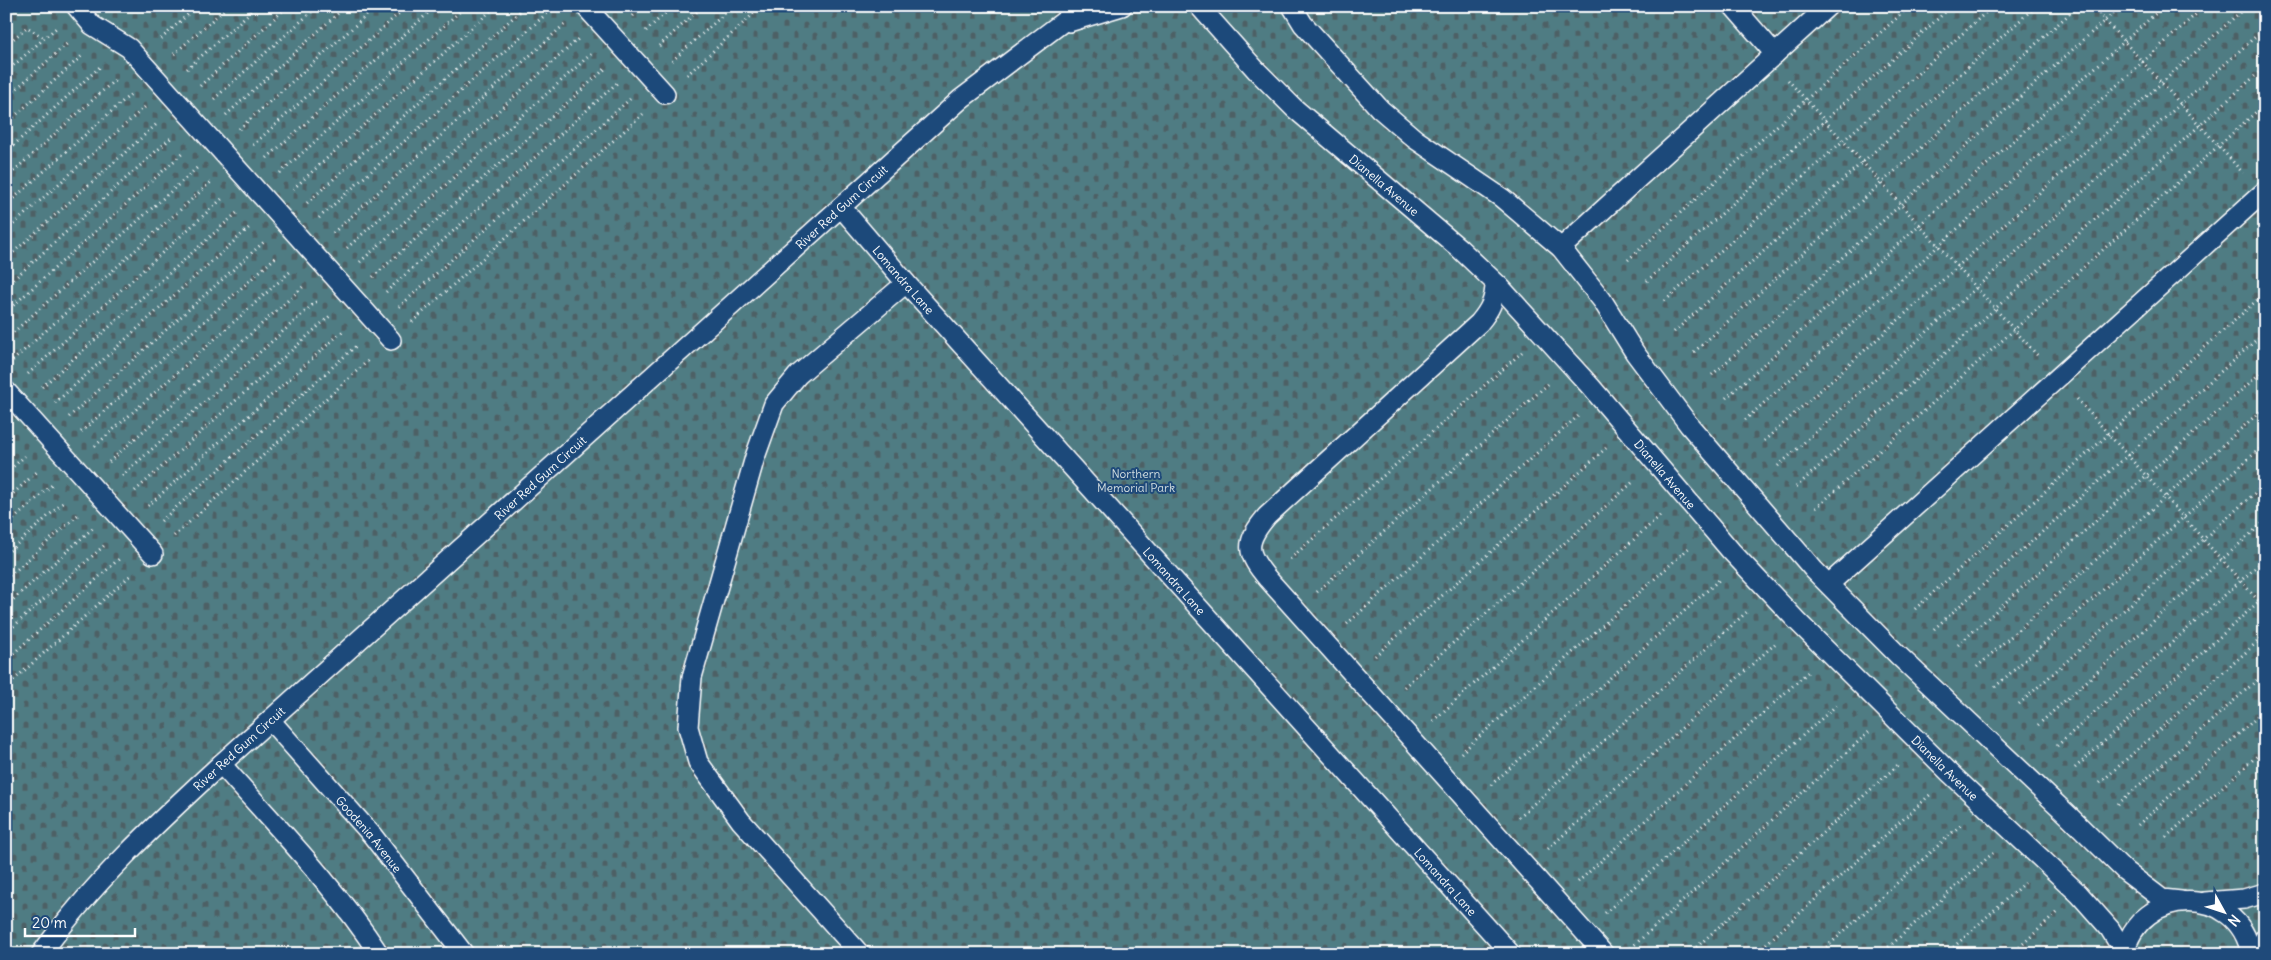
<svg xmlns="http://www.w3.org/2000/svg" width="2271" height="960" viewBox="0 0 2271 960" font-family="Delius,sans-serif">
  <defs>
    <pattern id="cemetery-stones" width="16" height="16" patternUnits="userSpaceOnUse" patternTransform="scale(1.25)"><rect width="16" height="16" fill="#507b83"/><path d="M2 7V4a2 2 0 0 1 4 0v3zM10 15v-3a2 2 0 0 1 4 0v3z" fill="#4e6165"/></pattern>
  </defs>
  <rect width="100%" height="100%" fill="#1f4a7a"/>
  <filter id="ink" filterUnits="userSpaceOnUse"><feTurbulence type="fractalNoise" baseFrequency=".02" numOctaves="2"/><feDisplacementMap in="SourceGraphic" scale="10" xChannelSelector="R" yChannelSelector="G"/><feConvolveMatrix kernelMatrix="1 2 1 2 8 2 1 2 1" color-interpolation-filters="sRGB"/></filter>
  <g filter="url(#ink)">
    <path fill="url(#cemetery-stones)" stroke="#a8bdc1" d="M6,6h2259v948h-2259z"/>
    <g fill="none" stroke-linecap="round" stroke-linejoin="round">
      <defs>
        <g id="lane">
          <path d="M76,6l16,19 37,23 262,292"/>
          <path d="M585,6l80,88"/>
          <path id="s1" d="M1199,6l57,64 38,38 165,140 41,39 91,100 140,164 68,72 150,149 130,122 31,35 14,23"/>
          <path d="M1292,6l11,18 77,85 35,30 87,59 59,50 41,52 33,53 54,72 125,145 84,85 170,160 57,56 37,28 19,2"/>
          <path d="M1733,6l42,48"/>
          <path d="M1069,22l53,-16"/>
          <path id="s2" d="M841,207l65,76 605,671"/>
          <path d="M1561,248l267,-242"/>
          <path d="M1495,283c0,17 -5,27 -16,40l-212,193c-23,27 -21,37 1,63l336,375"/>
          <path d="M6,391l147,163"/>
          <path d="M1829,584l436,-393"/>
          <path id="s3" d="M270,720l102,115 92,119"/>
          <path d="M221,764c54,61 113,121 158,190"/>
          <path d="M2205,902l39,-3 21,-6"/>
          <path id="s4" d="M41,954c52,-72 115,-130 180,-190l740,-665 123,-93"/>
          <path d="M860,954l-119,-133 -43,-59 -10,-35 4,-50 63,-220 19,-53 24,-29 108,-92"/>
          <path d="M2124,954c15,-69 114,-71 127,0"/>
          <path d="M2257,954l8,-16"/>
        </g>
      </defs>
      <use href="#lane" stroke="#fff" stroke-width="22"/>
      <path stroke="#fff" stroke-width="3" stroke-dasharray="1 4" stroke-linecap="butt" d="M2092,6l151,167
        M633,16l10,-10
        M646,31l27,-25
        M161,39l36,-33
        M6,45l21,-18 17,11
        M659,46l44,-40
        M174,54l54,-48
        M672,61l61,-55
        M187,69l70,-63
        M6,72l50,-44
        M687,75l75,-69
        M1788,80l251,277
        M200,86l88,-80
        M6,98l63,-56
        M214,99l104,-93
        M226,115l120,-109
        M6,124l78,-70
        M239,129l138,-123
        M253,145l154,-139
        M6,152l96,-87
        M267,158l169,-152
        M280,173l186,-167
        M6,178l111,-100
        M293,189l203,-183
        M307,203l219,-197
        M6,205l125,-111
        M319,218l236,-212
        M6,231l139,-124
        M333,233l232,-209
        M347,248l231,-209
        M6,259l152,-136
        M1628,260l282,-254
        M360,262l231,-208
        M373,277l232,-208
        M1647,281l305,-275
        M6,286l166,-149
        M386,292l231,-209
        M1665,301l328,-295
        M399,307l231,-208
        M6,312l178,-160
        M412,322l231,-208
        M1674,332l362,-326
        M6,339l192,-172
        M1694,352l384,-346
        M9,364l202,-182
        M28,374l196,-177
        M1712,375l409,-369
        M42,387l197,-176
        M1726,398l438,-392
        M2077,399l188,209
        M55,403l196,-177
        M69,417l196,-176
        M1745,420l460,-414
        M81,432l196,-176
        M1764,441l483,-435
        M6,446l7,-6
        M95,446l197,-176
        M109,462l196,-177
        M1778,466l487,-438
        M6,473l19,-17
        M122,476l196,-176
        M1796,487l469,-420
        M135,491l196,-176
        M6,500l33,-30
        M148,506l196,-176
        M1816,508l449,-404
        M161,521l196,-176
        M6,526l47,-42
        M174,536l196,-177
        M6,554l59,-53
        M1290,559l232,-207
        M6,579l74,-66
        M1317,592l231,-208
        M6,606l87,-78
        M1915,609l350,-316
        M1347,624l231,-208
        M1934,629l331,-297
        M6,633l100,-89
        M1958,645l307,-276
        M1375,656l231,-208
        M6,660l113,-101
        M1977,667l288,-260
        M6,687l126,-113
        M1404,687l230,-206
        M1995,687l270,-243
        M2019,704l246,-220
        M1433,721l229,-207
        M2038,725l227,-204
        M2057,746l208,-187
        M1461,753l230,-207
        M2075,768l190,-172
        M2100,783l165,-148
        M1491,785l229,-206
        M2118,804l147,-131
        M1519,817l230,-207
        M2138,825l127,-115
        M2166,837l99,-88
        M1548,849l229,-207
        M1578,882l230,-210
        M1605,913l234,-210
        M1631,948l238,-216
        M1689,954l211,-191
        M1755,954l177,-161
        M1819,954l144,-131
        M1881,954l112,-101
        M1946,954l78,-71
        M2012,954l46,-42
        M2075,954l11,-10"/>
      <use href="#lane" stroke="#1f4a7a" stroke-width="19"/>
    </g>
  </g>
  <g text-anchor="middle" dominant-baseline="central" stroke-width="4" stroke-linejoin="round" paint-order="stroke">
    <g font-size="12" fill="#fff" stroke="#1f4a7a">
      <text stroke="none"><textPath href="#s1" startOffset="258">Dianella Avenue</textPath></text>
      <text stroke="none"><textPath href="#s4" startOffset="1096">River Red Gum Circuit</textPath></text>
      <text stroke="none"><textPath href="#s2" startOffset="96">Lomandra Lane</textPath></text>
      <text stroke="none"><textPath href="#s1" startOffset="662">Dianella Avenue</textPath></text>
      <text stroke="none"><textPath href="#s4" startOffset="691">River Red Gum Circuit</textPath></text>
      <text stroke="none"><textPath href="#s2" startOffset="501">Lomandra Lane</textPath></text>
      <text stroke="none"><textPath href="#s4" startOffset="286">River Red Gum Circuit</textPath></text>
      <text stroke="none"><textPath href="#s1" startOffset="1068">Dianella Avenue</textPath></text>
      <text stroke="none"><textPath href="#s3" startOffset="151">Goodenia Avenue</textPath></text>
      <text stroke="none"><textPath href="#s2" startOffset="906">Lomandra Lane</textPath></text>
    </g>
    <g font-size="12" fill="#d3dee0" stroke="#1f4a7a">
      <text x="1136" y="473">Northern<tspan x="1136" dy="14">Memorial Park</tspan></text>
    </g>
  </g>
  <rect width="2271" height="960" fill="none" stroke="#1f4a7a" stroke-width="25"/>
  <rect x="12" y="12" width="2246" height="935" fill="none" stroke="#fff" stroke-width="2" filter="url(#ink)"/>
  <g transform="translate(2224 912) rotate(130)" stroke="#1f4a7a" stroke-width="4" paint-order="stroke">
  <path d="M0-4L9 19L0 12L-9 19Z" fill="#ffffff"/>
  <text y="-8" font-size="14" font-weight="bold" text-anchor="middle" fill="#ffffff">N</text>
  </g>
  <path d="M25 928v8h110v-8" fill="none" stroke="#ffffff" stroke-width="2.5"/>
  <text x="32" y="928" font-size="15" fill="#ffffff" stroke="#1f4a7a" stroke-width="4" paint-order="stroke">20 m</text>
</svg>
